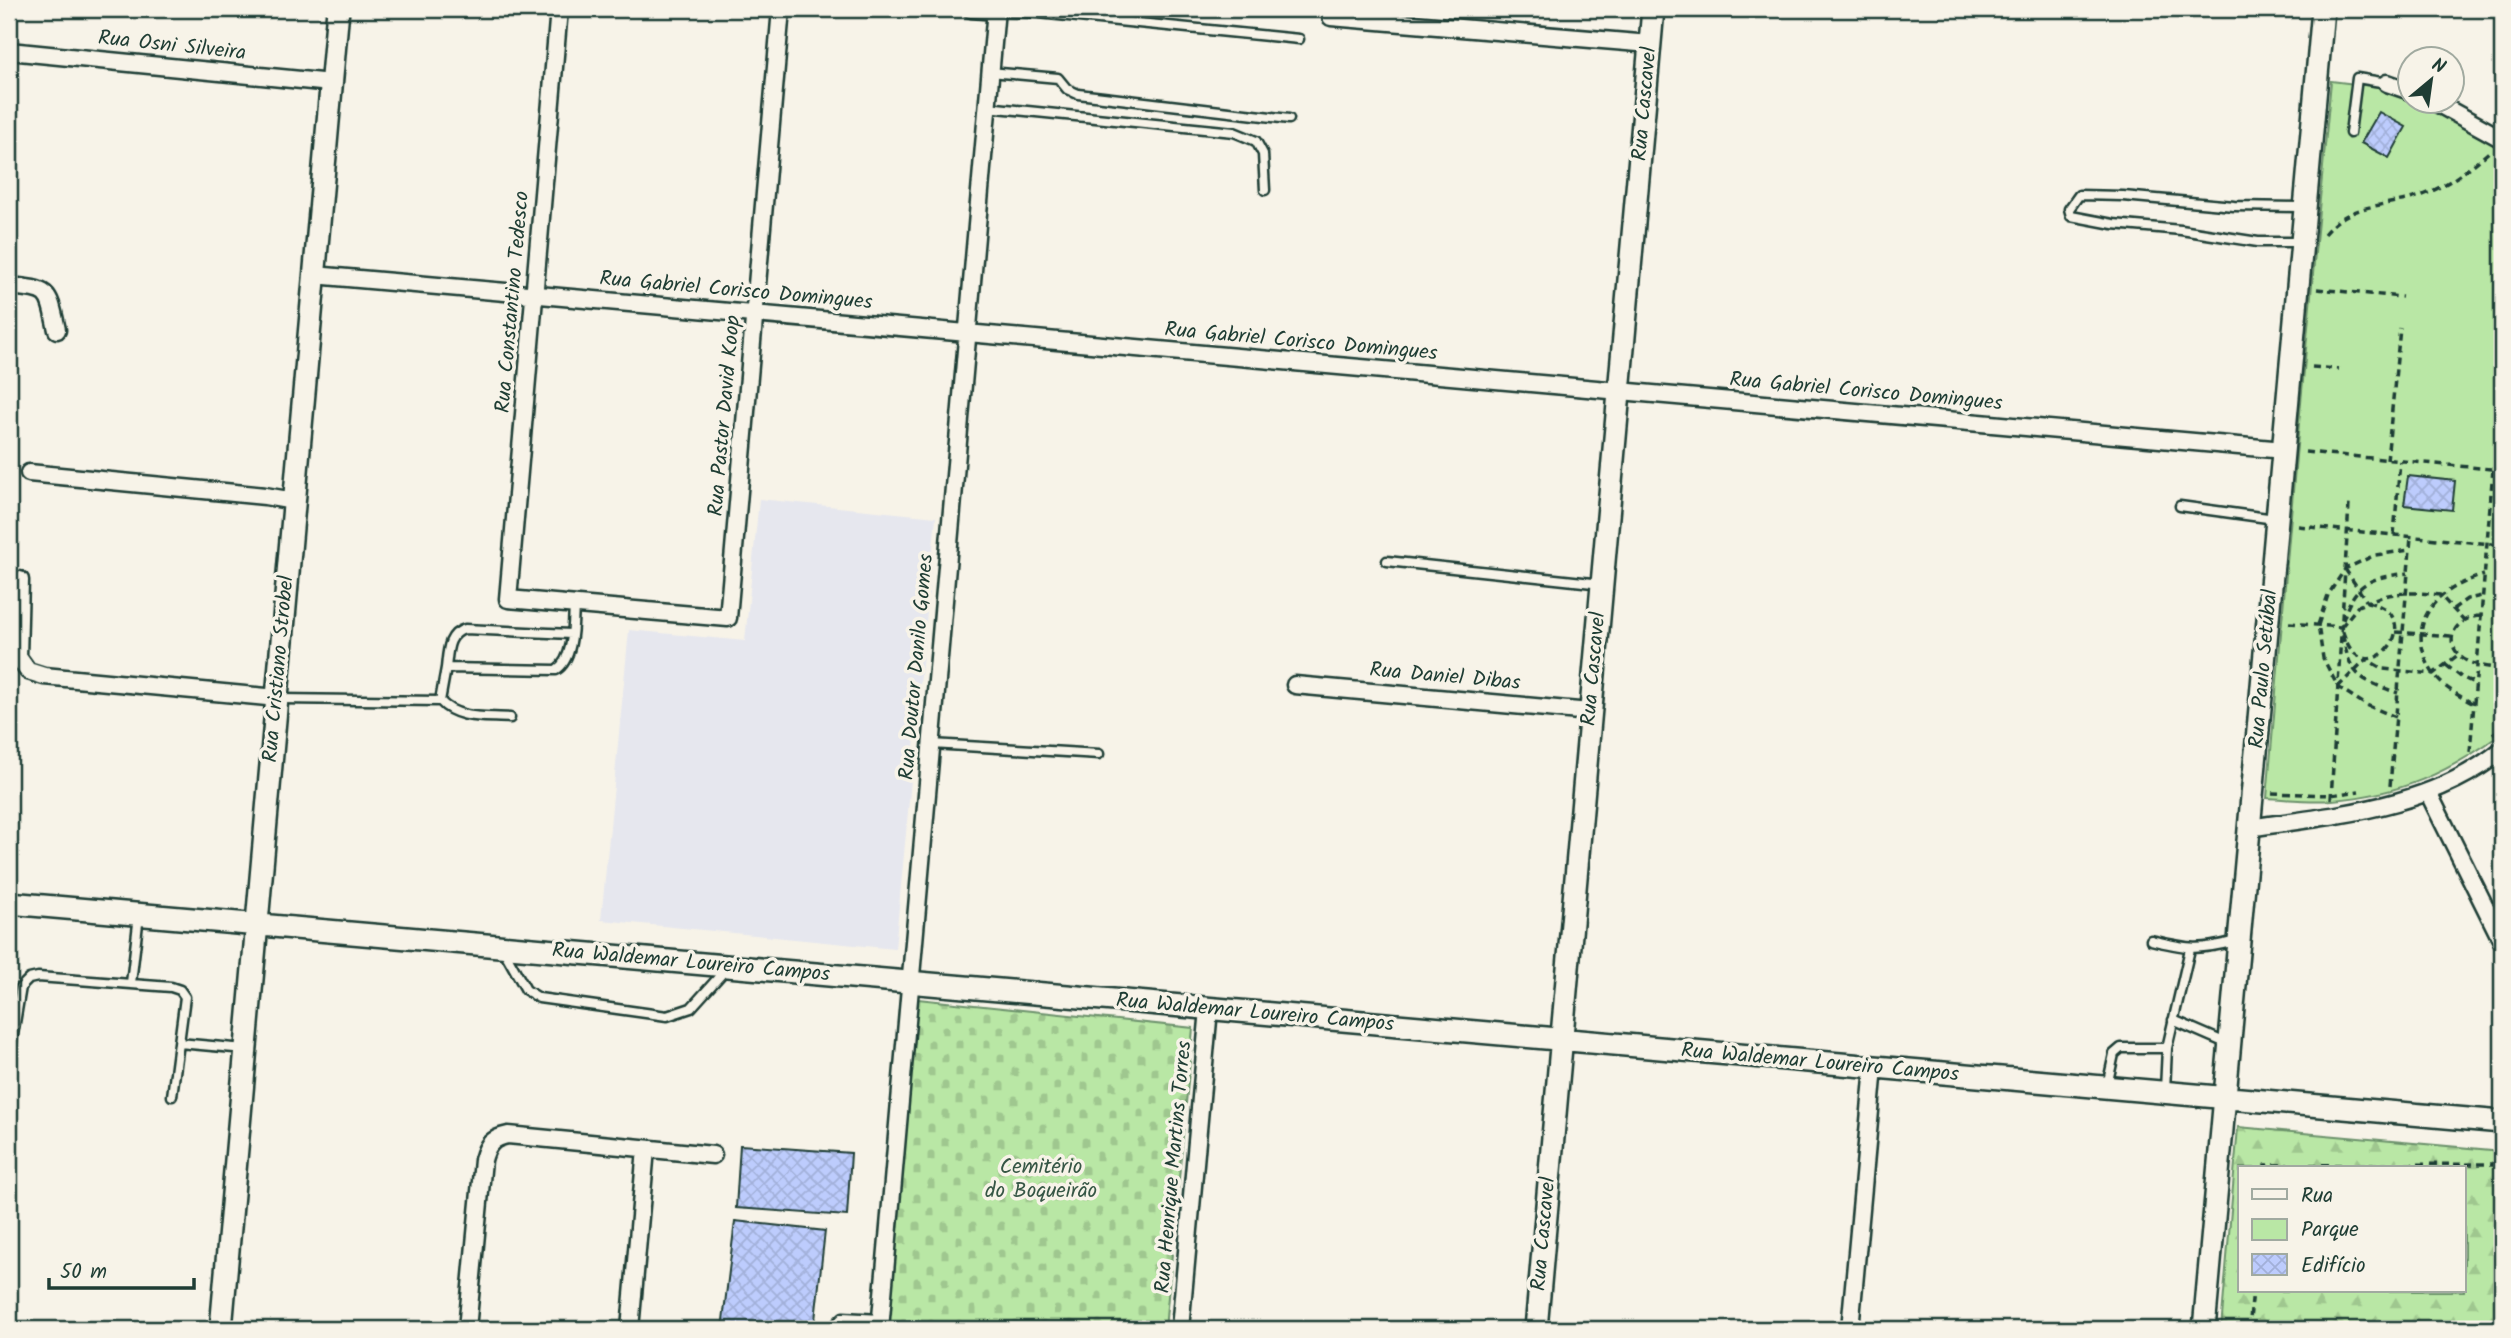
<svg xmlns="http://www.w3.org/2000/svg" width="2511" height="1338" viewBox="0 0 2511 1338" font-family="Kalam,sans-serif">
  <defs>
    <pattern id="forest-firs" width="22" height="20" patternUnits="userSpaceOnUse" patternTransform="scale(1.75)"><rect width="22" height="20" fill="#b9e7a5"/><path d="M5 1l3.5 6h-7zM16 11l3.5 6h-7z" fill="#9fc78f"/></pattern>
    <pattern id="cemetery-stones" width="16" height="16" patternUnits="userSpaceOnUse" patternTransform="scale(1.75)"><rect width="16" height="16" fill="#b9e7a5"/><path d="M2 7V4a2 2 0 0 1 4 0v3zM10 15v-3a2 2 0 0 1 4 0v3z" fill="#9fc78f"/></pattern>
    <pattern id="building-cross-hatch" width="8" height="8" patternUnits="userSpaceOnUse" patternTransform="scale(1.75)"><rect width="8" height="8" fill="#bdccfd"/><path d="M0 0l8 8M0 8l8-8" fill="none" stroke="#a2b0d9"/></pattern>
  </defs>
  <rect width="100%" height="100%" fill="#f7f3e8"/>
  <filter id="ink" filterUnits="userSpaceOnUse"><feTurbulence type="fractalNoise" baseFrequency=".0143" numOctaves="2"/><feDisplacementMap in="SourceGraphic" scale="14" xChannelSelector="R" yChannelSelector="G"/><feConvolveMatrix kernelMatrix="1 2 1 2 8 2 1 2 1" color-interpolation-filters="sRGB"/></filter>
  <g filter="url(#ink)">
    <path fill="#e6e7ee" d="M759,499l177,18 -41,432 -294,-29 28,-290 116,11z"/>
    <path fill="#b9e7a5" stroke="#6c926c" stroke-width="2" d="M2331,81l57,7 21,8 1,6h14l78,45v586c-53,40 -103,62 -170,67 -21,2 -44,-1 -65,-2l29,-342z"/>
    <path fill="url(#forest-firs)" stroke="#6c926c" stroke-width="2" fill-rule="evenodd" d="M2238,1127l264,24v178h-281zM2240,1168h224v123h-224z"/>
    <path fill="url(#cemetery-stones)" stroke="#6c926c" stroke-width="2" d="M918,999l275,29 -28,301h-277z"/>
    <path fill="url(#building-cross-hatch)" stroke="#1f3d34" stroke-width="2" d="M2379,112l27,15 -17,31 -28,-15z
      M2408,476l47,5 -3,29 -48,-5z
      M740,1145l111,8 -4,63 -111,-8z
      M735,1221l90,10 -11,98h-92z"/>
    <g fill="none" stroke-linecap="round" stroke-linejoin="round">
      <defs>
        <path id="lane" d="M996,11l42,2 261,26
          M990,72l68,6 9,11 11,5 211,25
          M987,107l247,25 22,9 7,13 2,36
          M2350,133l7,-55 30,5
          M2300,242h-42l-77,-12 -68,-6 -42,-8 -2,-7 10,-14 44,1 111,10 69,1
          M2180,506l95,13
          M1387,561l215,23
          M446,668c2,-16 1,-34 19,-39l106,5
          M280,699l160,2
          M510,718c-24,-2 -53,2 -70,-17l6,-33 110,2c18,-11 17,-46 18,-65
          M932,744l167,10
          M2151,940c39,9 46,11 85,1
          M503,949l23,41 13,8 128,18 24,-8 36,-40
          M131,983l8,-68
          M2173,1020l53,23
          M179,1043l66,6
          M9,1059l12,-72 8,-8 9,-2 133,10 9,3 5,7 -13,99
          M2107,1086l7,-32 7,-6h46
          M2165,1090l2,-42 23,-99
          M836,1329l1,-6 6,-6 38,2"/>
        <path id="street" d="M559,9l-51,590 220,19 53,-609
          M971,9l25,2
          M1331,17l319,27
          M9,51l322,32
          M2387,83l23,8
          M2435,102l67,37
          M314,275l1970,175
          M9,286c41,4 39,3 48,44
          M29,473l236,23 29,5
          M20,580l-2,77 10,14 16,5 233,22
          M1295,685l295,27
          M2428,792l74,149
          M2249,828c87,-13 182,-20 253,-78
          M467,1329l16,-169c4,-15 9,-22 25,-25l205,20
          M630,1329l16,-180
          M880,1329l116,-1320
          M1180,1329l29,-320
          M1850,1329l24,-262"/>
        <path id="secondary" d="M9,903l2493,219
          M221,1329l117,-1320
          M1536,1329l117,-1320
          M2204,1329l119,-1320"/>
      </defs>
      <use href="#lane" stroke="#1f3d34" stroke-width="13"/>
      <use href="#street" stroke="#1f3d34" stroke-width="21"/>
      <use href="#secondary" stroke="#1f3d34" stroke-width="26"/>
      <path stroke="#1f3d34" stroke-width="3.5" stroke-dasharray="7 5" stroke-linecap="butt" d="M2324,234c29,-35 66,-25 104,-41 24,-11 44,-26 63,-43
        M2317,289l85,8
        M2312,367l27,2
        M2305,452l197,18
        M2387,460l13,-132
        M2298,526l204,19
        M2394,535l6,-74
        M2345,569l22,33c25,-11 46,-10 73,-7l23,25
        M2367,602c62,13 8,83 -17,46 -4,-6 -6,-14 -9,-21l17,-21z
        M2453,609l14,-10 15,-3
        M2480,616c-22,1 -39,23 -19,41 9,8 25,9 37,12
        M2343,620c12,-39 27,-42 65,-47
        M2289,623l52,4
        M2396,632l55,4
        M2343,635c6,41 17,45 55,58
        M2502,661l-4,8 4,12
        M2446,665l15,12 13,6
        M2338,687l28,-28 17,10 50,5 25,-19
        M2472,703c-14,-8 -30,-16 -39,-30 -31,-50 3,-84 51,-98
        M2396,717l-30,-12 -28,-18 -15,-29 -5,-33 10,-30 17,-26 30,-14 35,-5
        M2493,734l9,-7
        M2470,752l23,-283
        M2390,786l21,-249
        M2272,793l59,2 28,-4
        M2331,799l18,-295
        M2265,1168v-3l237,-1
        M2249,1329l4,-38"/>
      <use href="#lane" stroke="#f7f3e8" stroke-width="8"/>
      <use href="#street" stroke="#f7f3e8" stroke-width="16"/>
      <use href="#secondary" stroke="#f7f3e8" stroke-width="21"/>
    </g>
  </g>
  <g text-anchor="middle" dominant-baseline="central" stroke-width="7" stroke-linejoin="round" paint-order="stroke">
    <g font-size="21" fill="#1f3d34" stroke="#f7f3e8">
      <text transform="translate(172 46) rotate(6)">Rua Osni Silveira</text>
      <text transform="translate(1645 104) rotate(-85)">Rua Cascavel</text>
      <text transform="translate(736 291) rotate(5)">Rua Gabriel Corisco Domingues</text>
      <text transform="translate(513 302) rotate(-85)">Rua Constantino Tedesco</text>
      <text transform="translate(1301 342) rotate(5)">Rua Gabriel Corisco Domingues</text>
      <text transform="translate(1866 392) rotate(5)">Rua Gabriel Corisco Domingues</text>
      <text transform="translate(725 416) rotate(-85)">Rua Pastor David Koop</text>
      <text transform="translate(917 667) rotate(-85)">Rua Doutor Danilo Gomes</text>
      <text transform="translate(279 669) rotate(-85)">Rua Cristiano Strobel</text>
      <text transform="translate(1594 669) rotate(-85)">Rua Cascavel</text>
      <text transform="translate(2264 669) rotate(-85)">Rua Paulo Setúbal</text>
      <text transform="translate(1445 677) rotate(5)">Rua Daniel Dibas</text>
      <text transform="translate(691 963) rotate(5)">Rua Waldemar Loureiro Campos</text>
      <text transform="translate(1255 1013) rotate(5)">Rua Waldemar Loureiro Campos</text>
      <text transform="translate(1820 1063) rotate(5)">Rua Waldemar Loureiro Campos</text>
      <text transform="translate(1174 1167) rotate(-85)">Rua Henrique Martins Torres</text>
      <text transform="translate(1544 1234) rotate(-85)">Rua Cascavel</text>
    </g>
    <g font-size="21" fill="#365645" stroke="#f7f3e8">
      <text x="1041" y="1167">Cemitério<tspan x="1041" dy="24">do Boqueirão</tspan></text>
    </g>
  </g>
  <rect width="2511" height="1338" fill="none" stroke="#f7f3e8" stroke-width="35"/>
  <rect x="18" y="18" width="2476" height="1303" fill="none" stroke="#1f3d34" stroke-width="2.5" filter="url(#ink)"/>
  <rect x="2238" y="1166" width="228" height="126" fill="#f7f3e8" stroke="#a1aaa0" stroke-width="2"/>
  <rect x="2252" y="1189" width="35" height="10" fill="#f7f3e8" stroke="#a1aaa0" stroke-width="2"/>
  <text x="2301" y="1202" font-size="21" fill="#1f3d34">Rua</text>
  <rect x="2252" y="1219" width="35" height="21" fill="#b9e7a5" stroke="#a1aaa0" stroke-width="2"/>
  <text x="2301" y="1236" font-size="21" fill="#1f3d34">Parque</text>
  <rect x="2252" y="1254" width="35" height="21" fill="url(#building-cross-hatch)" stroke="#a1aaa0" stroke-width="2"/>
  <text x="2301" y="1272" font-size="21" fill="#1f3d34">Edifício</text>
  <g transform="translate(2431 80) rotate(29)"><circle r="33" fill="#f7f3e8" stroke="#a1aaa0" stroke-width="2"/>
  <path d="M0-5L12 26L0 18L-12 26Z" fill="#1f3d34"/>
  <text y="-10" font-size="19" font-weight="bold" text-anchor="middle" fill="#1f3d34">N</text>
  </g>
  <path d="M49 1278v10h145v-10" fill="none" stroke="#1f3d34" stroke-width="3.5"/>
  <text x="60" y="1278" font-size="21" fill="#1f3d34" stroke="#f7f3e8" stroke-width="5" paint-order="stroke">50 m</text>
</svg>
